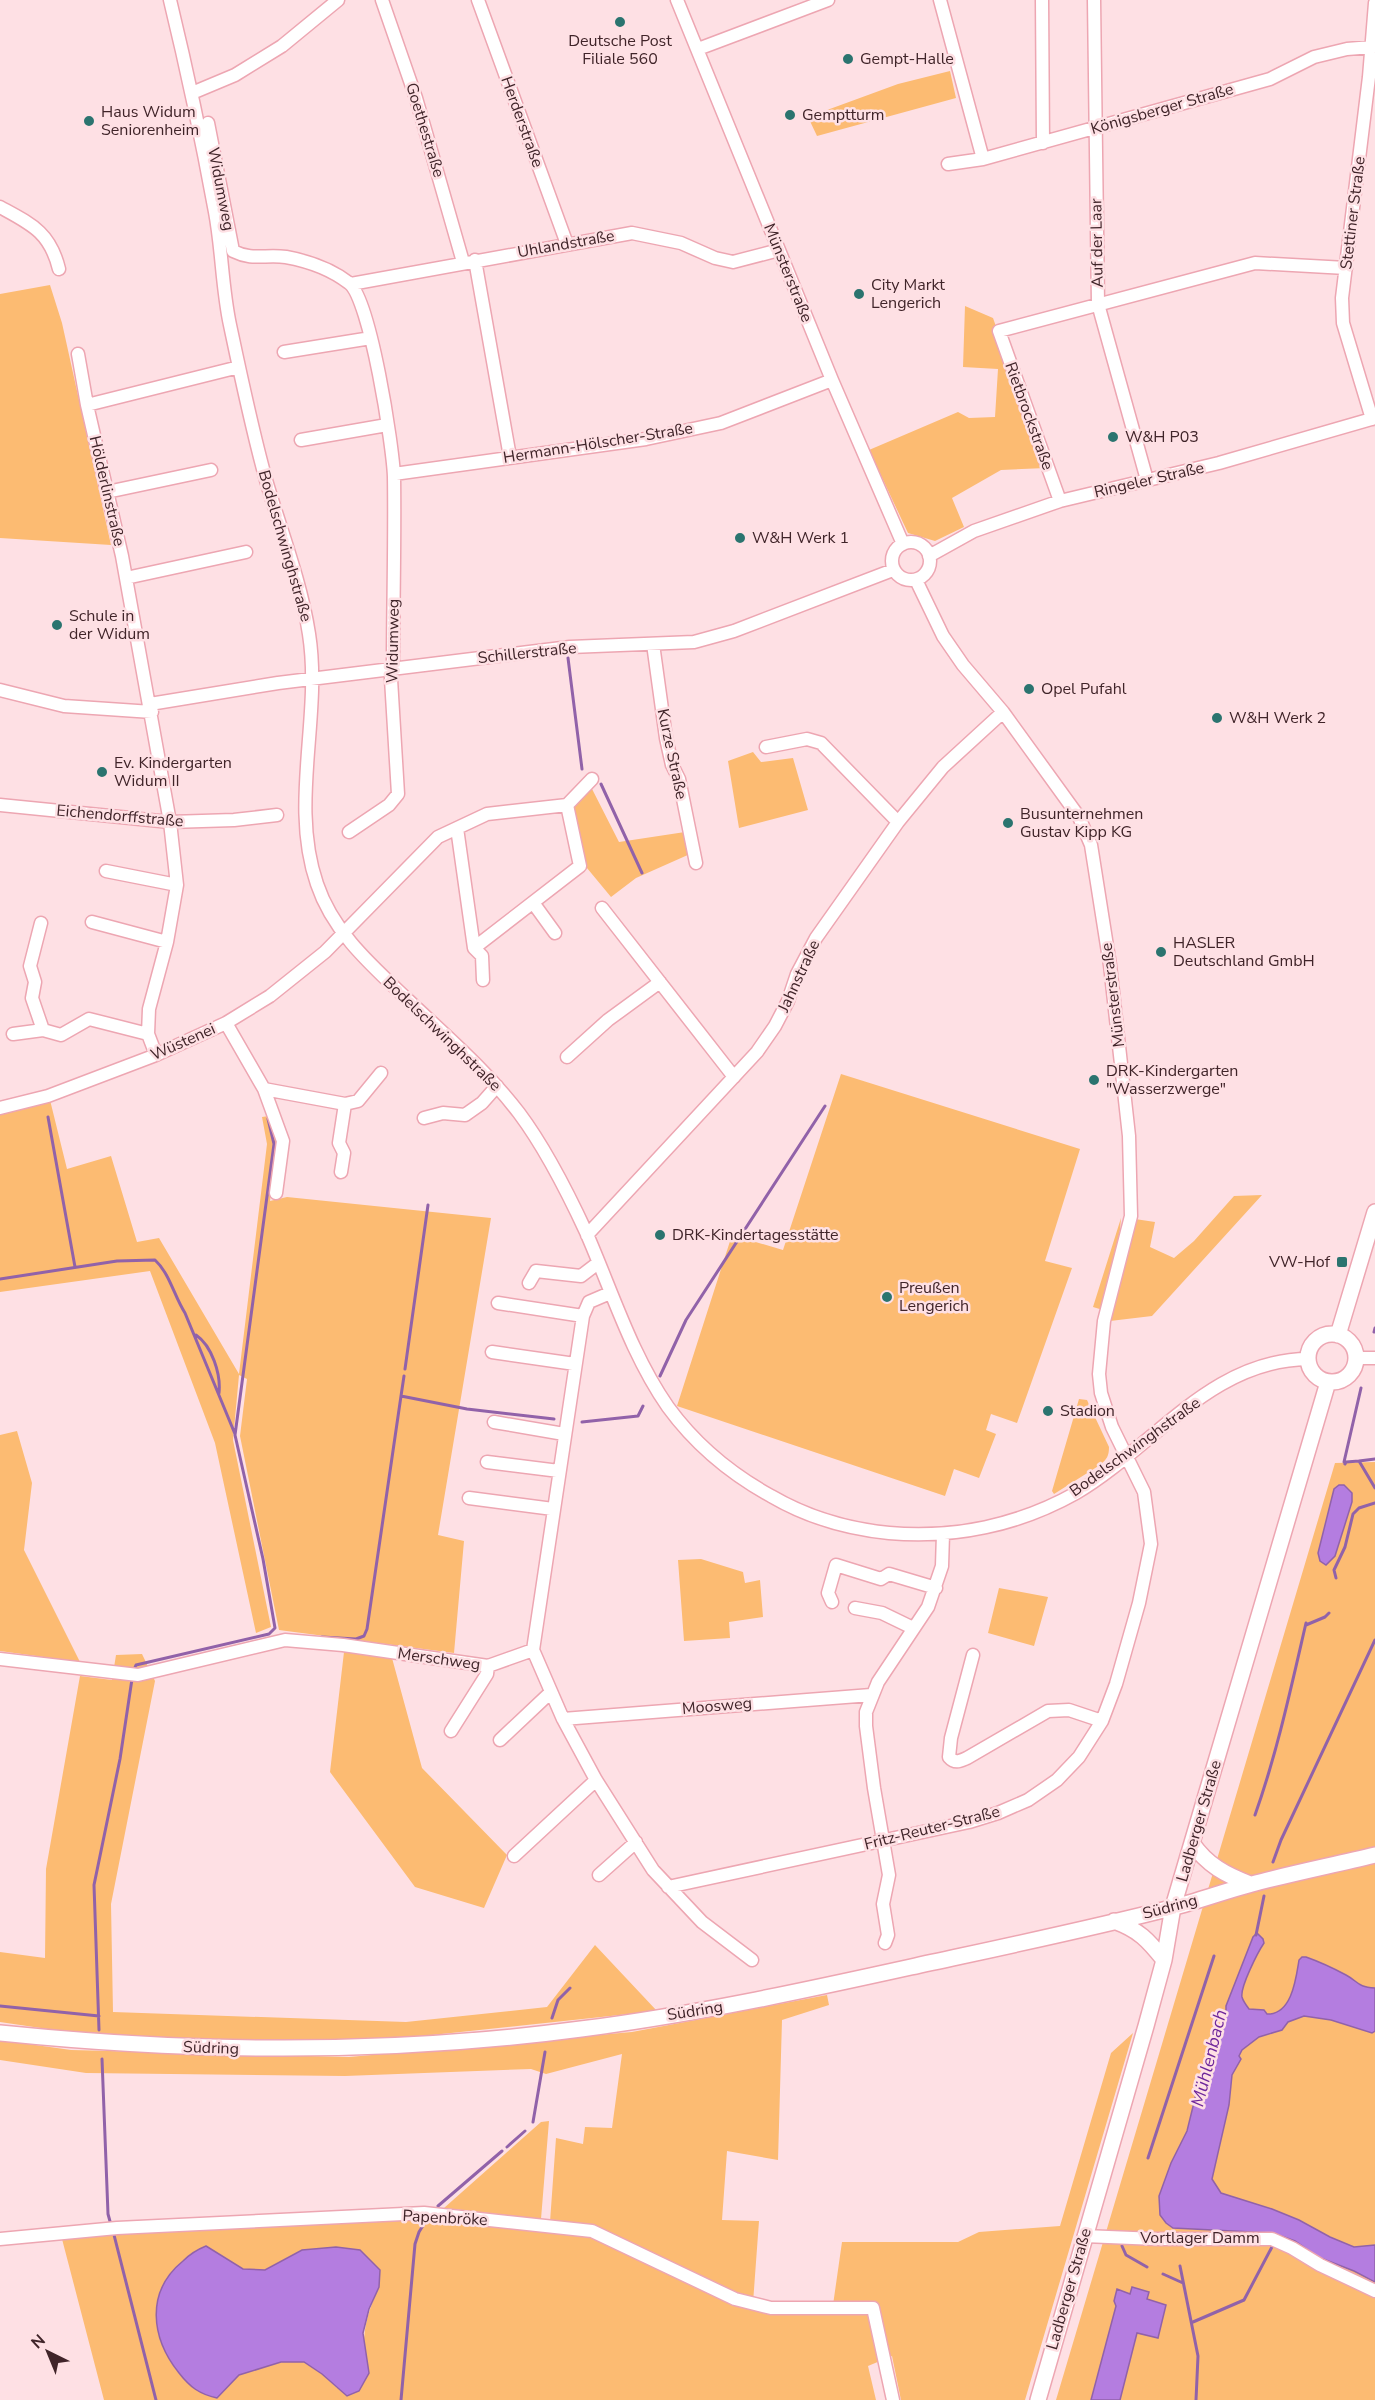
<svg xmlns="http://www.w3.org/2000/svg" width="1375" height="2400" viewBox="0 0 1375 2400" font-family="'Nunito Sans',sans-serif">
  <rect width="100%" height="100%" fill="#fee0e4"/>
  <path fill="#fcbb72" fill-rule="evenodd" d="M950,71l6,27 -139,38 -9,-19 90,-33z
    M50,285l12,38 49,222 -111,-7v-244z
    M965,306l28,12 53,150 -45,2 -49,28 12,29 -29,14 -27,-8 -39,-83 89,-38 11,6 26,-1 3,-48 -35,-2z
    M753,752l8,10 32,-4 15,52 -69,18 -11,-67z
    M590,785l29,57 66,-10 5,22 -54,24 -25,19 -29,-35 -12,-56z
    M841,1074l239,75 -35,112 27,7 -55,155 -26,-9 -5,16 10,4 -17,44 -25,-9 -9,27 -268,-90 55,-171 51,15z
    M50,1100l17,69 44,-13 26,86 22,-4 80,136 28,-230 -5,-27 7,-1 9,26 -8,59 17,-4 204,21 -53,317 26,6 -10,112 -175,-23 -39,-194 7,-57 -8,-4 -6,65 38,187 -15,6 -41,-190 -65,-172 -150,21v-181z
    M1262,1195l-110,121 -42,5 25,-102 20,3 -5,25 24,11 20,-17 40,-45z
    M1121,1218l-1,12 -17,80 -10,-3z
    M1079,1399l8,1 22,47c0,9 -2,12 -9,18l-46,29 -2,-3z
    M17,1431l15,52 -8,67 56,112 -80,-11v-216z
    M1375,1462v938h-319l279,-937z
    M701,1559l42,13 2,11 15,-3 3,37 -34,5 1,16 -46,3 -6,-81z
    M999,1588l49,9 -14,49 -46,-13z
    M344,1652l48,6 30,110 85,87 -23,53 -69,-21 -85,-115z
    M142,1654l13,27 -44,223 2,108 293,10 141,-15 48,-62 62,66 -253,27 -122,5 -194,-8 -88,-13v-70l45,6 1,-89 34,-193 32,4 4,-25z
    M827,1995l2,10 -47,15 -4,140 -51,-9 -5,69 37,1 -6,82 -160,-76 -43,-5 6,-84 27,6 2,-17 27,1 10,-74 -76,20 -15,-5 -186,7 -259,-3 -86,-13v-20l71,10 278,7 283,-25z
    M1133,2033l-108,367h-124l-9,-44 -24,10 8,34h-772l-42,-161 58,-5 300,-15 170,18 143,68 38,10 61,-3 10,-70h116l21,-10 81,-6 51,-173zM336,2247l24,3 19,37c-10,22 -16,40 -15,64l-27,37 -15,-14 -18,-12h-23l-42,13 -22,23c-33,-7 -49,-37 -59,-66l67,-73 18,10 22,1 37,-20z
    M549,2121l-8,98 -97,-11 97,-86z"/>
  <path fill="#b47de0" stroke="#9162a9" stroke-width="1.5" d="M1339,1485h5l8,8v9l-17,54 -9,9 -6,-4 -2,-8 16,-64z
    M1257,1933l6,6 1,4c-6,9 -24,44 -22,54 1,4 4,8 7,12l15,1 3,4c25,1 29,-36 32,-54l3,-3h4c14,5 27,11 40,18 13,7 11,12 29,13v43l-3,2 -41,-13 -27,-4 -16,6 -6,8 -23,7 -17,13 -3,6 2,3 -9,16 -3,30 -17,74 9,14 51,16 27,11 31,17 24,10 21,-2v37l-21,-11 -36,-14 -23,-16 -22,-8 -100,-5 -7,-5 -6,-8 -1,-19 12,-33 16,-32 11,-45 28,-75v-5l27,-69z
    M206,2246l37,23 22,1 37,-20 34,-3 24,3 20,20 -1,17 -10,22 -6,24 6,40 -10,18 -12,5 -25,-22 -18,-12h-23l-42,13 -22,23c-18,-4 -27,-11 -38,-25 -28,-35 -34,-81 4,-112 7,-7 13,-11 23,-15z
    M1132,2287l17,5 -2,7 19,6 -8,33 -21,-5 -17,67h-29l25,-94 -2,-5 3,-12 13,5z"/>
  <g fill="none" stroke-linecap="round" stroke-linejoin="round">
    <path stroke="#9162a9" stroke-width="3" d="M568,658l14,111
      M601,784l41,89
      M48,1117l27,150
      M0,1279l117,-18 38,-1c15,14 19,36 30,53l50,121
      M1374,1332l1,-4
      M196,1335c16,11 25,39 23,58
      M405,1369l23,-164
      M660,1376l26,-56 139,-214
      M401,1396l3,-20
      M582,1422l56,-6 5,-10
      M1359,1461l16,-2
      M1346,1462l13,-1 16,27
      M1345,1464l1,-2h-2l17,-74
      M1336,1578l-2,-8 11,-23 8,-33 6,-6 16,-5
      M1306,1625l19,-8 4,-4
      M322,1637l34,2 8,-3 3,-7 34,-233 66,13 87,10
      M133,1672l3,-7 133,-31 6,-6 -12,-69 -28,-124 39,-291 -6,-25
      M1255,1815c22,-62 36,-127 51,-192
      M1273,1862l8,-22 94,-200
      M1256,1935l8,-39
      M0,2006l99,10
      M552,2018l6,-18 12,-12
      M99,2030l-5,-145 26,-126 12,-80
      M102,2059l6,155 3,11
      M533,2122l12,-70
      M507,2147l18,-16
      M1148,2158l66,-202
      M438,2206l64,-55
      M113,2231l43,169
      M1122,2246l4,9 21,12
      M1180,2266l18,90 -2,44
      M1163,2274l20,9
      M1193,2322l51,-22 29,-55
      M401,2400l14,-156 4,-12 8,-13"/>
    <defs>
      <path id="minor" d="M170,0c17,70 32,141 45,212 7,37 7,76 15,113 11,52 22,105 36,155 15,51 35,102 43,154 13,83 -20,169 8,250 16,48 54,81 90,115 39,37 79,71 112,114 27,36 48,78 67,119 26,59 45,122 82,175 27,37 63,67 103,89 36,21 77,33 118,37 65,6 130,-8 187,-40 78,-46 134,-133 232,-134
        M382,0l34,98 47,164
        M478,0l89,244
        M677,0l155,380 71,164
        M940,0l43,159
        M1042,0l1,143
        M1094,0l4,304 49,176
        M698,49l130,-49
        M192,93l43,-18 47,-29 56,-46
        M208,123l25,128c20,10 32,3 53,6 22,4 45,12 63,26 21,15 44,163 45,194 1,64 -1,128 -1,192l-2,10 7,115 -9,11 -40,27
        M948,164l35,-5 287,-80 44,-22 33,-8 25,-2
        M0,207c31,17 50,25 59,62
        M475,260l35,197
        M351,284l281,-51 49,10 34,15 18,4 46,-12
        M284,352l87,-14
        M78,354l9,51 35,151 48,266 7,63 -10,57 -18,67 -1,25 8,21
        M87,405l152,-38
        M1372,419l-29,-96 -1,-25 27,-221 6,-74
        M301,440l86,-15
        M394,474l252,-35 75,-16 111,-43
        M107,492l104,-22
        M1060,501l-61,-170 256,-68 91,5
        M892 561a19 19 0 1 1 38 0a19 19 0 1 1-38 0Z
        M929,556l45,-25 86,-30 159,-38 156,-45
        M126,578l120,-26
        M653,644l13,94 6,27 7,14 17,84
        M0,690l64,16 88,6
        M150,704l128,-21 292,-36 124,-5 40,-11 159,-61
        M766,747l41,-8 14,4 77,79
        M0,805l170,17 64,-2 43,-5
        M457,828l17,120 106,-82 -13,-61
        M106,871l71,14
        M534,904l21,29
        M602,908l132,169
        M92,922l75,20
        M41,923l-11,43 5,16 -3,16 11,32 18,5 28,-16 59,15
        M474,948l8,8 1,24
        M226,1023l38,66 81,15 13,-3 23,-28
        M13,1034l30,-4
        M567,1057l41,-37 52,-38
        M264,1089l19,52 -7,52
        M0,1108l48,-12 108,-41 70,-32 44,-27 55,-44 113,-115 49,-23 80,-9 25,-26
        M424,1118l19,-5 22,2 17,-12 15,-17
        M341,1172l3,-19 -5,-10 6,-39
        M587,1235l170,-183 18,-26 13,-25 9,-27 19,-36 82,-116 45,-55 60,-55
        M529,1283l7,-12 45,5 17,-13
        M610,1293l-21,9 -6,14 -50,334 30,69 33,61 57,90 49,52 50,38
        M498,1303l85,13
        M492,1352l83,12
        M1356,1358h19
        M494,1422l70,12
        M487,1462l72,9
        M469,1498l84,11
        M832,1602l-4,-9 8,-28 45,14 8,-5 47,14
        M855,1608l27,5 31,15
        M973,1655l-22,83 -2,19c6,7 11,4 18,1l81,-47 21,-1 33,11
        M0,1659l138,16 147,-35 58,5 145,21 45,-16
        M563,1719l308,-24
        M451,1731l36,-57 1,-8
        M500,1740l51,-48
        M514,1856l82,-76
        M599,1875l37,-33
        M668,1887l301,-65 29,-9 30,-13 29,-20 22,-23 23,-36 14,-37 23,-81 12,-59 -7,-52 -32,-65 -11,-34 -2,-19 5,-53 27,-105 -2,-80 -19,-171 -19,-120 -12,-28 -76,-105 -40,-47 -20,-29 -27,-56
        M885,1943l3,-8 -5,-31 6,-29 -15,-87 -8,-62v-14l12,-30 50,-75 14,-41 1,-32
        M1084,2236l73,3h115l20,9 28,17 55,26
        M0,2239l117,-11 307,-15 168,18 143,68 36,9h102l20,92"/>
      <path id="major" d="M1308 1358a24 24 0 1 1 48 0a24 24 0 1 1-48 0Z
        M1338,1335l37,-123
        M1192,1843c15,22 34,32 58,41
        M1114,1921c25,9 34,19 50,39
        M0,2033c194,20 387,22 581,-4 111,-14 221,-38 330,-62 87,-19 174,-37 260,-59 28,-7 54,-17 81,-24 41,-11 82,-19 123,-29
        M1038,2400l108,-374 18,-66 9,-53 155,-525"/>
    </defs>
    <use href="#minor" stroke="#eda6b2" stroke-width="15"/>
    <use href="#major" stroke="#eda6b2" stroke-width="18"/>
    <use href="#minor" stroke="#fff" stroke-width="12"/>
    <use href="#major" stroke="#fff" stroke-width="15"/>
  </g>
  <g fill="#2b746f" stroke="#fee0e4" stroke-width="2">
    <circle cx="620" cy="22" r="6"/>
    <circle cx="848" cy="59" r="6"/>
    <circle cx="790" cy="115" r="6"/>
    <circle cx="89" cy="121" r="6"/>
    <circle cx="859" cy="294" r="6"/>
    <circle cx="1113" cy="437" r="6"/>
    <circle cx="740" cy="538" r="6"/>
    <circle cx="57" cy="625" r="6"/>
    <circle cx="1029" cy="689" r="6"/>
    <circle cx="1217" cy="718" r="6"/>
    <circle cx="102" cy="772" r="6"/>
    <circle cx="1008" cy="823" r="6"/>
    <circle cx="1161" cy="952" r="6"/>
    <circle cx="1094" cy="1080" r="6"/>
    <circle cx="660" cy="1235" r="6"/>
    <rect x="1336" y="1256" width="12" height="12" rx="3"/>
    <circle cx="887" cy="1297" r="6"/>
    <circle cx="1048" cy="1411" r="6"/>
  </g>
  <g text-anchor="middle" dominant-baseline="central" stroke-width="5" stroke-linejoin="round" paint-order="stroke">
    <g font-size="16" fill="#402429" stroke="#fee0e4" text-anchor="start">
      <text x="620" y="41" text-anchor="middle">Deutsche Post<tspan x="620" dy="18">Filiale 560</tspan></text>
      <text x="860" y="59">Gempt-Halle</text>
      <text x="101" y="112">Haus Widum<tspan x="101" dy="18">Seniorenheim</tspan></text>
      <text x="802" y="115">Gemptturm</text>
      <text x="871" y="285">City Markt<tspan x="871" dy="18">Lengerich</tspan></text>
      <text x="1125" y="437">W&amp;H P03</text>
      <text x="752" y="538">W&amp;H Werk 1</text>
      <text x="69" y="616">Schule in<tspan x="69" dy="18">der Widum</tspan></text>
      <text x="1041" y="689">Opel Pufahl</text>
      <text x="1229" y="718">W&amp;H Werk 2</text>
      <text x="114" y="763">Ev. Kindergarten<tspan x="114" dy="18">Widum II</tspan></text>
      <text x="1020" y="814">Busunternehmen<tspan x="1020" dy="18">Gustav Kipp KG</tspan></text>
      <text x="1173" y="943">HASLER<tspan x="1173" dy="18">Deutschland GmbH</tspan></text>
      <text x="1106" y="1071">DRK-Kindergarten<tspan x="1106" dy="18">"Wasserzwerge"</tspan></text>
      <text x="672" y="1235">DRK-Kindertagesstätte</text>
      <text x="1330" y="1262" text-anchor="end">VW-Hof</text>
      <text x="899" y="1288">Preußen<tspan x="899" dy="18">Lengerich</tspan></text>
      <text x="1060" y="1411">Stadion</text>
    </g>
    <g font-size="16" fill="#402429" stroke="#fee0e4">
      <text transform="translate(1162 109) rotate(-16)">Königsberger Straße</text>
      <text transform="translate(522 122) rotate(70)">Herderstraße</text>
      <text transform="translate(425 130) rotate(73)">Goethestraße</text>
      <text transform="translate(221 189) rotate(79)">Widumweg</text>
      <text transform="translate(1353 213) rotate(-83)">Stettiner Straße</text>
      <text transform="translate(1097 243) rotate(-91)">Auf der Laar</text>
      <text transform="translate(566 244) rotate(-10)">Uhlandstraße</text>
      <text transform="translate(788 273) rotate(68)">Münsterstraße</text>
      <text transform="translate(1029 416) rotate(70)">Rietbrockstraße</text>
      <text transform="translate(598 443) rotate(-9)">Hermann-Hölscher-Straße</text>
      <text transform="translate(1149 480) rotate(-13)">Ringeler Straße</text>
      <text transform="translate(107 491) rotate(77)">Hölderlinstraße</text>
      <text transform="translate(285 546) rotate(74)">Bodelschwinghstraße</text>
      <text transform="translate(393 641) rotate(-89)">Widumweg</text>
      <text transform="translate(527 653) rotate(-6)">Schillerstraße</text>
      <text transform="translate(672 754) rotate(78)">Kurze Straße</text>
      <text transform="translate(120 816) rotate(5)">Eichendorffstraße</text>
      <text transform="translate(799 976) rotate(-65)">Jahnstraße</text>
      <text transform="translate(1113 995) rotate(-97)">Münsterstraße</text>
      <text transform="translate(442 1034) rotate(44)">Bodelschwinghstraße</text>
      <text transform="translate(183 1042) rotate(-24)">Wüstenei</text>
      <text transform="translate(1135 1447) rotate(-36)">Bodelschwinghstraße</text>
      <text transform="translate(439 1659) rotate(8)">Merschweg</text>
      <text transform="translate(717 1706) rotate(-5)">Moosweg</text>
      <text transform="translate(1199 1821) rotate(-74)">Ladberger Straße</text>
      <text transform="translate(932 1828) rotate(-14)">Fritz-Reuter-Straße</text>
      <text transform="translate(1170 1907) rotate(-15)">Südring</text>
      <text transform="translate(695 2011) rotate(-9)">Südring</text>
      <text transform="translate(211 2048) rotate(2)">Südring</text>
      <text transform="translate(445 2218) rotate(3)">Papenbröke</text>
      <text x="1200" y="2238">Vortlager Damm</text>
      <text transform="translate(1069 2289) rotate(-74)">Ladberger Straße</text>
    </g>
    <g font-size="18" font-style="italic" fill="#6e269b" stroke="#fee0e4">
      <text transform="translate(1209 2058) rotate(-76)">Mühlenbach</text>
    </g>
  </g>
  <g transform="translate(48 2352) rotate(317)" stroke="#fee0e4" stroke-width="4.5" paint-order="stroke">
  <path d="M0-4.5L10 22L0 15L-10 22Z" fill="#402429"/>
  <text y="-9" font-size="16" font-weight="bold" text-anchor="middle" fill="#402429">N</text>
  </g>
</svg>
